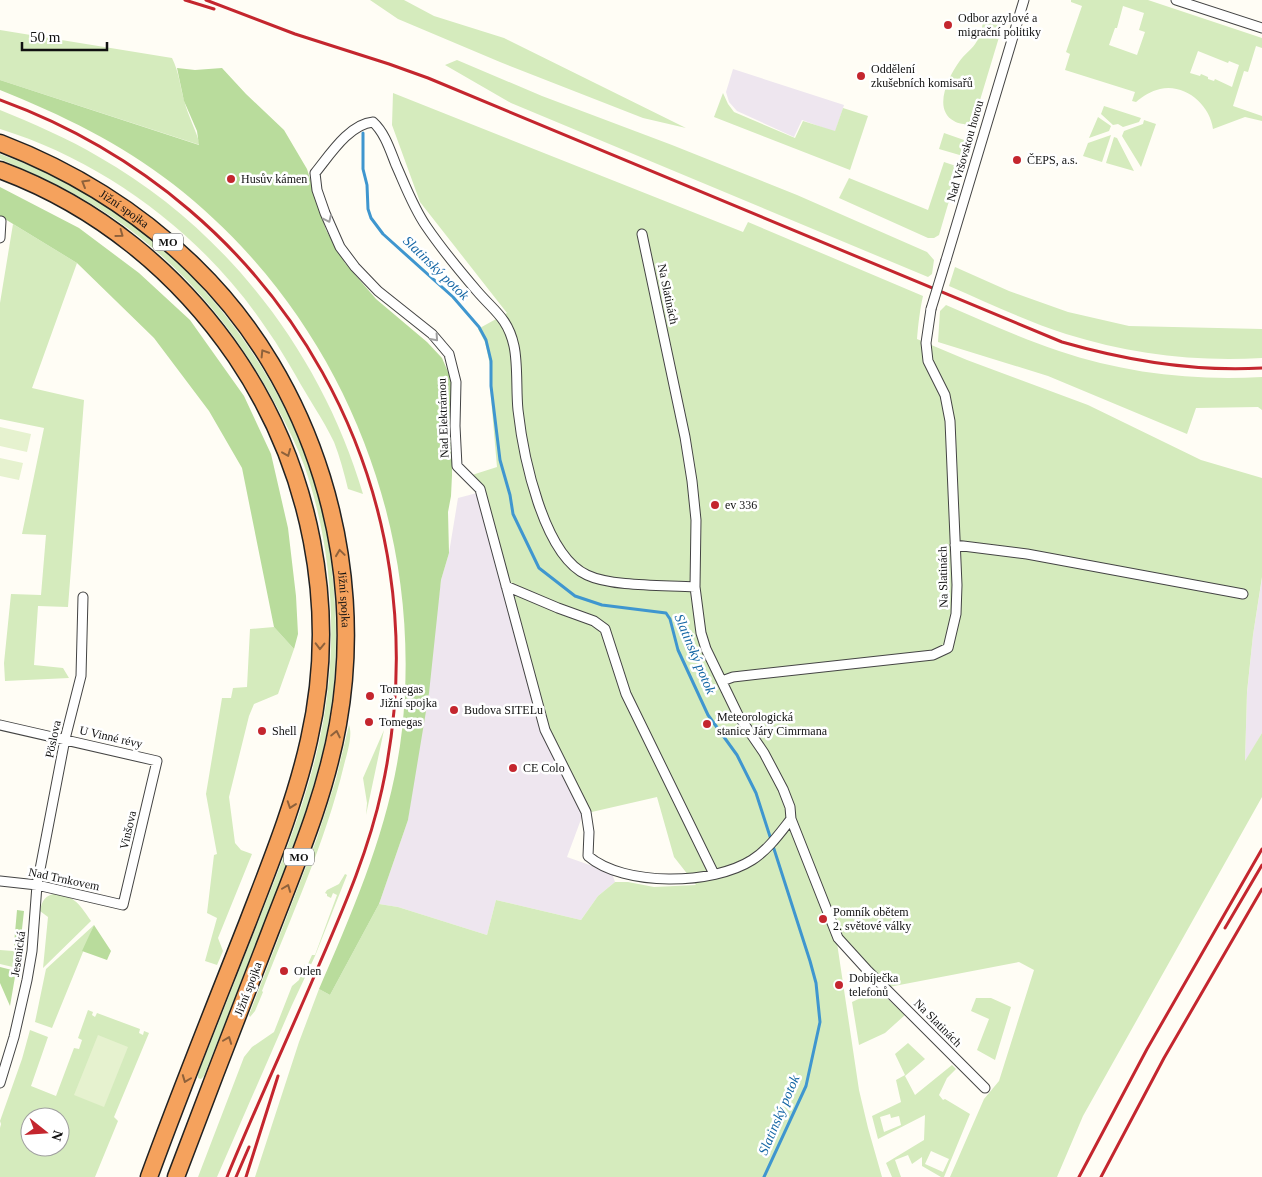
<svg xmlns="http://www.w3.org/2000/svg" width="1262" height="1177" viewBox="0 0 1262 1177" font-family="'Times New Roman',serif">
  <rect width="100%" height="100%" fill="#fffdf5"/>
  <path fill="#eee6ef" d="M733,69l111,36 -9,27 -33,-12 -8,17 -57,-26 -8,-9 -3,-10z
    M477,493l106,321 -16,43 45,16 3,9 -17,14 -17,24 -85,-20 -9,35 -89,-28 -19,-3 29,-84 33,-240 8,-27 9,-55z
    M1262,578v155l-17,30 2,-70 6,-58z"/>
  <path fill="#d5ebbd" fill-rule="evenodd" d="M370,0h34l30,16 70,22 182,90 -43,-10 -143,-56 -102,-43z
    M1071,0h77l114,38v10l-6,-2 -8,26 -4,-1 -11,35 29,10v5l-17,-4 -32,12c-3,-24 -28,-46 -53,-40 -9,2 -17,7 -24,13l-4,-1 3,-9 -70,-22 5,-16 -4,-2 16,-46 -11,-4zM1123,6l21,7 -5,17 6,2 -8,23 -28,-10 6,-17h2zM1198,51l30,12 1,-2 10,4 -7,22 -17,-8 -1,2 -6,-2v-2l-7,-3 -1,2 -10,-3z
    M983,15l17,4 3,5 -29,96 -5,5c-4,-1 -11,-1 -15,-4 -22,-12 -5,-45 5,-59 5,-8 14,-13 18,-21 5,-9 6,-16 6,-26z
    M0,30l172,28c7,14 8,28 12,42 4,16 12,30 16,45l-200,-65z
    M457,60l85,36 130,49 125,50 130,57 7,8 -2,14 -4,3 -417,-174 -66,-38z
    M393,93l350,139 5,-10 175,74c-3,13 -5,29 -6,43l50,21 121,45 113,55 61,18v99l-9,58 -6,57 -2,69 17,-28v64l-179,319 -26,61h-107l34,-78 15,-18 35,-111 -15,-8 -130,25 -42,-46 -10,2 22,147 9,38 14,49h-627l44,-135 20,-53 11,6 49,-91 19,3 89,28 9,-35 85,20 17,-24 17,-14h13l26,5 42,-2 -22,-28 -17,-60 -74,17 -42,-83 -69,-256 25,-8 -7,-80v-22l-5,-23 -7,-13 29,-16 -87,-111 -28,-77z
    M723,93l5,11 6,8 61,26 8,-17 32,10 8,-23 25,8 -18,54 -136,-53z
    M1104,106l37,12 -2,4 -16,5 -5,-3 -5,1 -12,-11z
    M0,110c34,14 67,28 99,47 127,72 223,197 264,337l-15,-5c-4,-16 -8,-32 -14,-47 -11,-23 -26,-44 -38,-66 -9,-15 -18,-31 -28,-45 -62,-94 -161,-169 -268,-202z
    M1098,117l13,9 -2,5 -20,7z
    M1144,120l12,4 -15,43 -19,-31 2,-5 19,-7z
    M944,133l20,7 2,5 -3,11 -24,-7z
    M1111,135l-9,27 -19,-6 5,-13z
    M1114,137l3,1 17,33 -28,-8z
    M0,154c48,17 94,41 135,72 78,60 138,143 173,235 9,23 14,49 19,74 11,65 13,131 0,196 -10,52 -29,102 -47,151 -25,65 -51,130 -76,194l-3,3 -3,-1v-4c23,-57 45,-114 68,-172 21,-53 42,-107 54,-164 19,-88 14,-188 -16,-273 -7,-19 -16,-37 -25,-54 -39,-76 -93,-143 -164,-192 -36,-25 -75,-43 -115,-60z
    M944,162l15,5 -20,68 -5,3h-6l-89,-40 10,-20 79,32z
    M13,224l64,39 -45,125 52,12 -16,207 -30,-1 -4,59 29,3 6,10 -64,3 -1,-18 7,-69 30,1 5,-60 -24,-1 22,-106 -44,-9v-116z
    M955,267l54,24 59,21 61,14 133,3v29c-67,4 -132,-4 -196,-24 -40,-13 -78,-31 -117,-48z
    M946,305c37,16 74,33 113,46 65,22 134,30 203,26v33l-4,-3 -62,1 -9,26 -139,-58 -110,-34 2,-31z
    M274,627l20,22 -16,45 -24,10 -5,12 -20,81 6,46 6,7 11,4 -34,84 5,13 -6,14 -12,-4 12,-43 -10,-5 7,-58 3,-1 -11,-60 16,-96h9l2,-10 14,-1 3,-58z
    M349,725c4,10 -2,29 -5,40 -19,79 -53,151 -82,226l1,1 -8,19 -5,6 -1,-2 68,-177 19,-59z
    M384,730l-18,85 1,-12 -4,-25z
    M345,874l2,1 -32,81 -23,49 -75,172h-19l46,-120 8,-10 22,-15 18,-46 7,-6 6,-16h3l4,-9h3l22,-60 -4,-2 -2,5 -4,-2v-2l-2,-1 2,-3 12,-6z
    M56,893c20,4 24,12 35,28l-48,47 5,-51 -8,-6c2,-11 5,-15 16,-18z
    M94,925l-42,103 -17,-6 11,-53z
    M0,950l13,1 5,3h-4l-1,5 5,1 -1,8 -17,-4z
    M878,990l27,25 -20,18 -26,12 -7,-43z
    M976,998h15l20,9 -16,53 -18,-10 12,-31 -18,-8z
    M88,1010l5,2 -1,3 3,2 2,-4 43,16 -1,4 4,2 1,-4 5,2 -35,84 4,4 -23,56h-95v-49l1,-4 -1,-3 22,-62 8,-29 18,7 -17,49 25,10 18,-48 5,1 3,-9 -4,-2zM30,1117h30v30h-30z
    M908,1043l17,16 -20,17 10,19 37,-30 4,4 -9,9 -8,17 4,5 2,-1 25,15 -26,63h-3l-19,-11v-9l-10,7 -4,-9 -13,5 6,17h-9l-6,-14 38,-23 1,-25 -47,24 -6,-23 29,-14 -5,-22 9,-5 -10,-21zM890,1114l1,4 8,-2 2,9 -17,7 -4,-15zM931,1151l18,8 -6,13 -18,-8z"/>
  <path fill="#b9dc9c" d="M177,68l18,2 27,-2 24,26 38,36 23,39 19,61 19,33 31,36 51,43 15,16 10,23v94l-1,21 -3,16 1,41 -8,27 -12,113 -21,127 -29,84 -49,91 -11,-6c36,-83 73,-168 83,-259 23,-208 -64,-418 -229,-546 -53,-41 -111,-69 -173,-94v-10l199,65 -2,-14 -13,-30z
    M0,187l79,41 60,45 51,47 54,76 27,58 17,74 8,68 2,38 -4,15 -20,-22 -32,-159 -33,-57 -55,-73 -77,-75 -77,-47z
    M17,910l7,1 -4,36 -5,-1 -1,-2z
    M94,925l17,26 -4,9 -25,-9z
    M0,967l16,4 -6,35 -10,-23z"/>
  <path fill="#e6f2cf" d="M0,427l31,7 -4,18 -27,-6z
    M0,458l23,5 -4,17 -19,-4z
    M98,1035l30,12 -24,60 -30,-12z"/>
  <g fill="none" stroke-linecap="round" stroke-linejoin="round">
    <path stroke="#3f96cf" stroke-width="3" d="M363,133v36l4,16 1,24 3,9 12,16 70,63 26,30 7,13 5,21v25l9,74 10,35 3,19 26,54 36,28 27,9 64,8 4,6 8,31 30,65 29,40 19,38 54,168 6,22 4,39 -14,64 -42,91"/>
    <defs>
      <path id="street" d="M1176,0l86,28
        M642,234l43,203 7,44 4,39 -1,67 6,46 5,16 32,66 26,38 19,36 7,18 1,12 47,119 30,33 117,117
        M0,238l1,-17
        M946,260l78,-260
        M955,545l72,9 216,40
        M506,586l52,22 36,13 11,8 21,65 88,180
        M695,587c-28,-2 -83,0 -108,-12 -44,-20 -64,-120 -69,-165 -2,-19 0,-46 -4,-64 -6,-28 -20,-35 -37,-55 -18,-21 -36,-43 -51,-65 -13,-19 -21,-41 -30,-61 -6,-15 -11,-32 -23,-43 -24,2 -44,34 -58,51l2,17 8,23 15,34 15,20 23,24 54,43 17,20 7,28 -1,44 2,40 23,23 65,241 41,82 3,20 -1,24c36,31 125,29 164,4 16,-10 28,-27 39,-41
        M722,681l11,-4 200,-22 15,-7 8,-34 1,-29 -7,-164 -5,-26 -17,-34 -2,-18 5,-34
        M0,725l157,36 -34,144 -86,-20 -37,-4
        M0,1083l14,-46 13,-57 5,-29 5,-66 28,-146 16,-63 2,-79"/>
      <g id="highway">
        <path id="s1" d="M0,143c73,28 138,68 194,123 120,116 173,295 144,458 -13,73 -42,140 -68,208 -32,82 -63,163 -94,245"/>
        <path d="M0,170c97,36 178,102 236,187 75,111 103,252 73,383 -14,63 -39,124 -62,184 -33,84 -67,168 -98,253"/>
      </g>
    </defs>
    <use href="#street" stroke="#444" stroke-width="11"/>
    <use href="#highway" stroke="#222" stroke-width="19"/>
    <use href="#street" stroke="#fff" stroke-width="9"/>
    <use href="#highway" stroke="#f5a25d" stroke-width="16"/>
    <path stroke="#c4262e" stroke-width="3" d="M185,0l29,9
      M206,0l89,34 94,30 39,14 634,264c66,19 131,30 200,26
      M0,100c285,104 447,392 382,689 -13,61 -38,118 -63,176 -30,71 -63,141 -92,212
      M1225,928l37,-63
      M236,1177l13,-30
      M246,1177l32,-101
      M1079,1177l68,-128 115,-200
      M1101,1177l63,-119 98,-169"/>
    <defs>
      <path id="street-bridge" d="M931,309l15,-49"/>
    </defs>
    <use href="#street-bridge" stroke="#444" stroke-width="11" stroke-linecap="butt"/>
    <use href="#street-bridge" stroke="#fff" stroke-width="9"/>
  </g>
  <defs><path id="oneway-chevron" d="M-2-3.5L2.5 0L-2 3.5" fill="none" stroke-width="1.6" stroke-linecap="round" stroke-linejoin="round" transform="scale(1.25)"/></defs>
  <g stroke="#8e613b">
    <use href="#oneway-chevron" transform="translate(85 183) rotate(-150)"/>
    <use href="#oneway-chevron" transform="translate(120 234) rotate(36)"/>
    <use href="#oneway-chevron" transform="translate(264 353) rotate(-122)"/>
    <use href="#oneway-chevron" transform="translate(287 453) rotate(68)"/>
    <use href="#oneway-chevron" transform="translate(340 553) rotate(-98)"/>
    <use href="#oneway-chevron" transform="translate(320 646) rotate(91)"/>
    <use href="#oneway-chevron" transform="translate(336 734) rotate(-78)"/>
    <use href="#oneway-chevron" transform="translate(291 805) rotate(109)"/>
    <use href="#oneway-chevron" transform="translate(287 888) rotate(-69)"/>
    <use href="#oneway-chevron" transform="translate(228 1040) rotate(-69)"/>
    <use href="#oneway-chevron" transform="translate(186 1079) rotate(111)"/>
  </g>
  <g stroke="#a0a0a0">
    <use href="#oneway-chevron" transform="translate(328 219) rotate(65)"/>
    <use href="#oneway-chevron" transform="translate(435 338) rotate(48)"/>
  </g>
  <g fill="#c4262e" stroke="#fff" stroke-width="2">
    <circle cx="948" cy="25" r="5"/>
    <circle cx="861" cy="76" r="5"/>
    <circle cx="1017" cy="160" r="5"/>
    <circle cx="231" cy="179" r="5"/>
    <circle cx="715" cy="505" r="5"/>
    <circle cx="370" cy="696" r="5"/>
    <circle cx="454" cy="710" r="5"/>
    <circle cx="369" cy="722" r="5"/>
    <circle cx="707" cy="724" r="5"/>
    <circle cx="262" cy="731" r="5"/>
    <circle cx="513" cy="768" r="5"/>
    <circle cx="823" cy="919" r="5"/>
    <circle cx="284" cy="971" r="5"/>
    <circle cx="839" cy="985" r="5"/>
  </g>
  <g text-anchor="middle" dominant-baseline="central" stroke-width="5" stroke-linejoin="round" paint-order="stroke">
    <g fill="#fff" stroke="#585858" stroke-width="1">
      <rect x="153" y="233.5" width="30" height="17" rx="4"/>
      <rect x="284" y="848.5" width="30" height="17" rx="4"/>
    </g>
    <g font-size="11" font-weight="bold" fill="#111">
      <text x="168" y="242">MO</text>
      <text x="299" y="857">MO</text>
    </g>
    <g font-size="12" fill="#111" stroke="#fff" text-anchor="start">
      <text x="958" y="18">Odbor azylové a<tspan x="958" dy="14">migrační politiky</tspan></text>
      <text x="871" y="69">Oddělení<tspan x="871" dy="14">zkušebních komisařů</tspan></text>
      <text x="1027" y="160">ČEPS, a.s.</text>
      <text x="241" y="179">Husův kámen</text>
      <text x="725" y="505">ev 336</text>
      <text x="380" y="689">Tomegas<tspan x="380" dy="14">Jižní spojka</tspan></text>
      <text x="464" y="710">Budova SITELu</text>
      <text x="717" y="717">Meteorologická<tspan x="717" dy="14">stanice Járy Cimrmana</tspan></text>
      <text x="379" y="722">Tomegas</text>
      <text x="272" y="731">Shell</text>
      <text x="523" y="768">CE Colo</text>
      <text x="833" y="912">Pomník obětem<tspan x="833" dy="14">2. světové války</tspan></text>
      <text x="294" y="971">Orlen</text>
      <text x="849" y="978">Dobíječka<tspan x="849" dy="14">telefonů</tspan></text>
    </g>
    <g font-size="12" fill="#111" stroke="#fff">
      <text transform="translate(965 151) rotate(-74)">Nad Vršovskou horou</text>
      <text stroke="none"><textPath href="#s1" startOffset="141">Jižní spojka</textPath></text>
      <text transform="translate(668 294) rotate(78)">Na Slatinách</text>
      <text transform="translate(443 418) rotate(-92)">Nad Elektrárnou</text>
      <text transform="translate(943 577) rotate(-91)">Na Slatinách</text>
      <text stroke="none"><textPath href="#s1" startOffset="605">Jižní spojka</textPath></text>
      <text transform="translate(111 737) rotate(13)">U Vinné révy</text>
      <text transform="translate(53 739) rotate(-78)">Pöslova</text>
      <text transform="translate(128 830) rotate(-77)">Vinšova</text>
      <text transform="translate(64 879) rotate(12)">Nad Trnkovem</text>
      <text transform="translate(18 954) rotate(-82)">Jesenická</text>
      <text transform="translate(248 989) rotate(-69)">Jižní spojka</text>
      <text transform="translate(938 1023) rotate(45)">Na Slatinách</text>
    </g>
    <g font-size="14" font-style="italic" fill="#1768a6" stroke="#fff">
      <text transform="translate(436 268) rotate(44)">Slatinský potok</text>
      <text transform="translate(695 654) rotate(67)">Slatinský potok</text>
      <text transform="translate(779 1115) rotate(-67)">Slatinský potok</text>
    </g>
  </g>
  <g transform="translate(45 1132) rotate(107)"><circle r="24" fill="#ffffff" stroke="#a0a0a0"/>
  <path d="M0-4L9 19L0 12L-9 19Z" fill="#c4262e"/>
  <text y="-8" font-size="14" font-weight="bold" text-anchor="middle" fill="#111111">N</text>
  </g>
  <path d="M22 42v8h85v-8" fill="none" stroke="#111111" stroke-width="2.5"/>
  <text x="30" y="42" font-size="15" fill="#111111" stroke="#ffffff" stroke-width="4" paint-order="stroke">50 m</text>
</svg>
